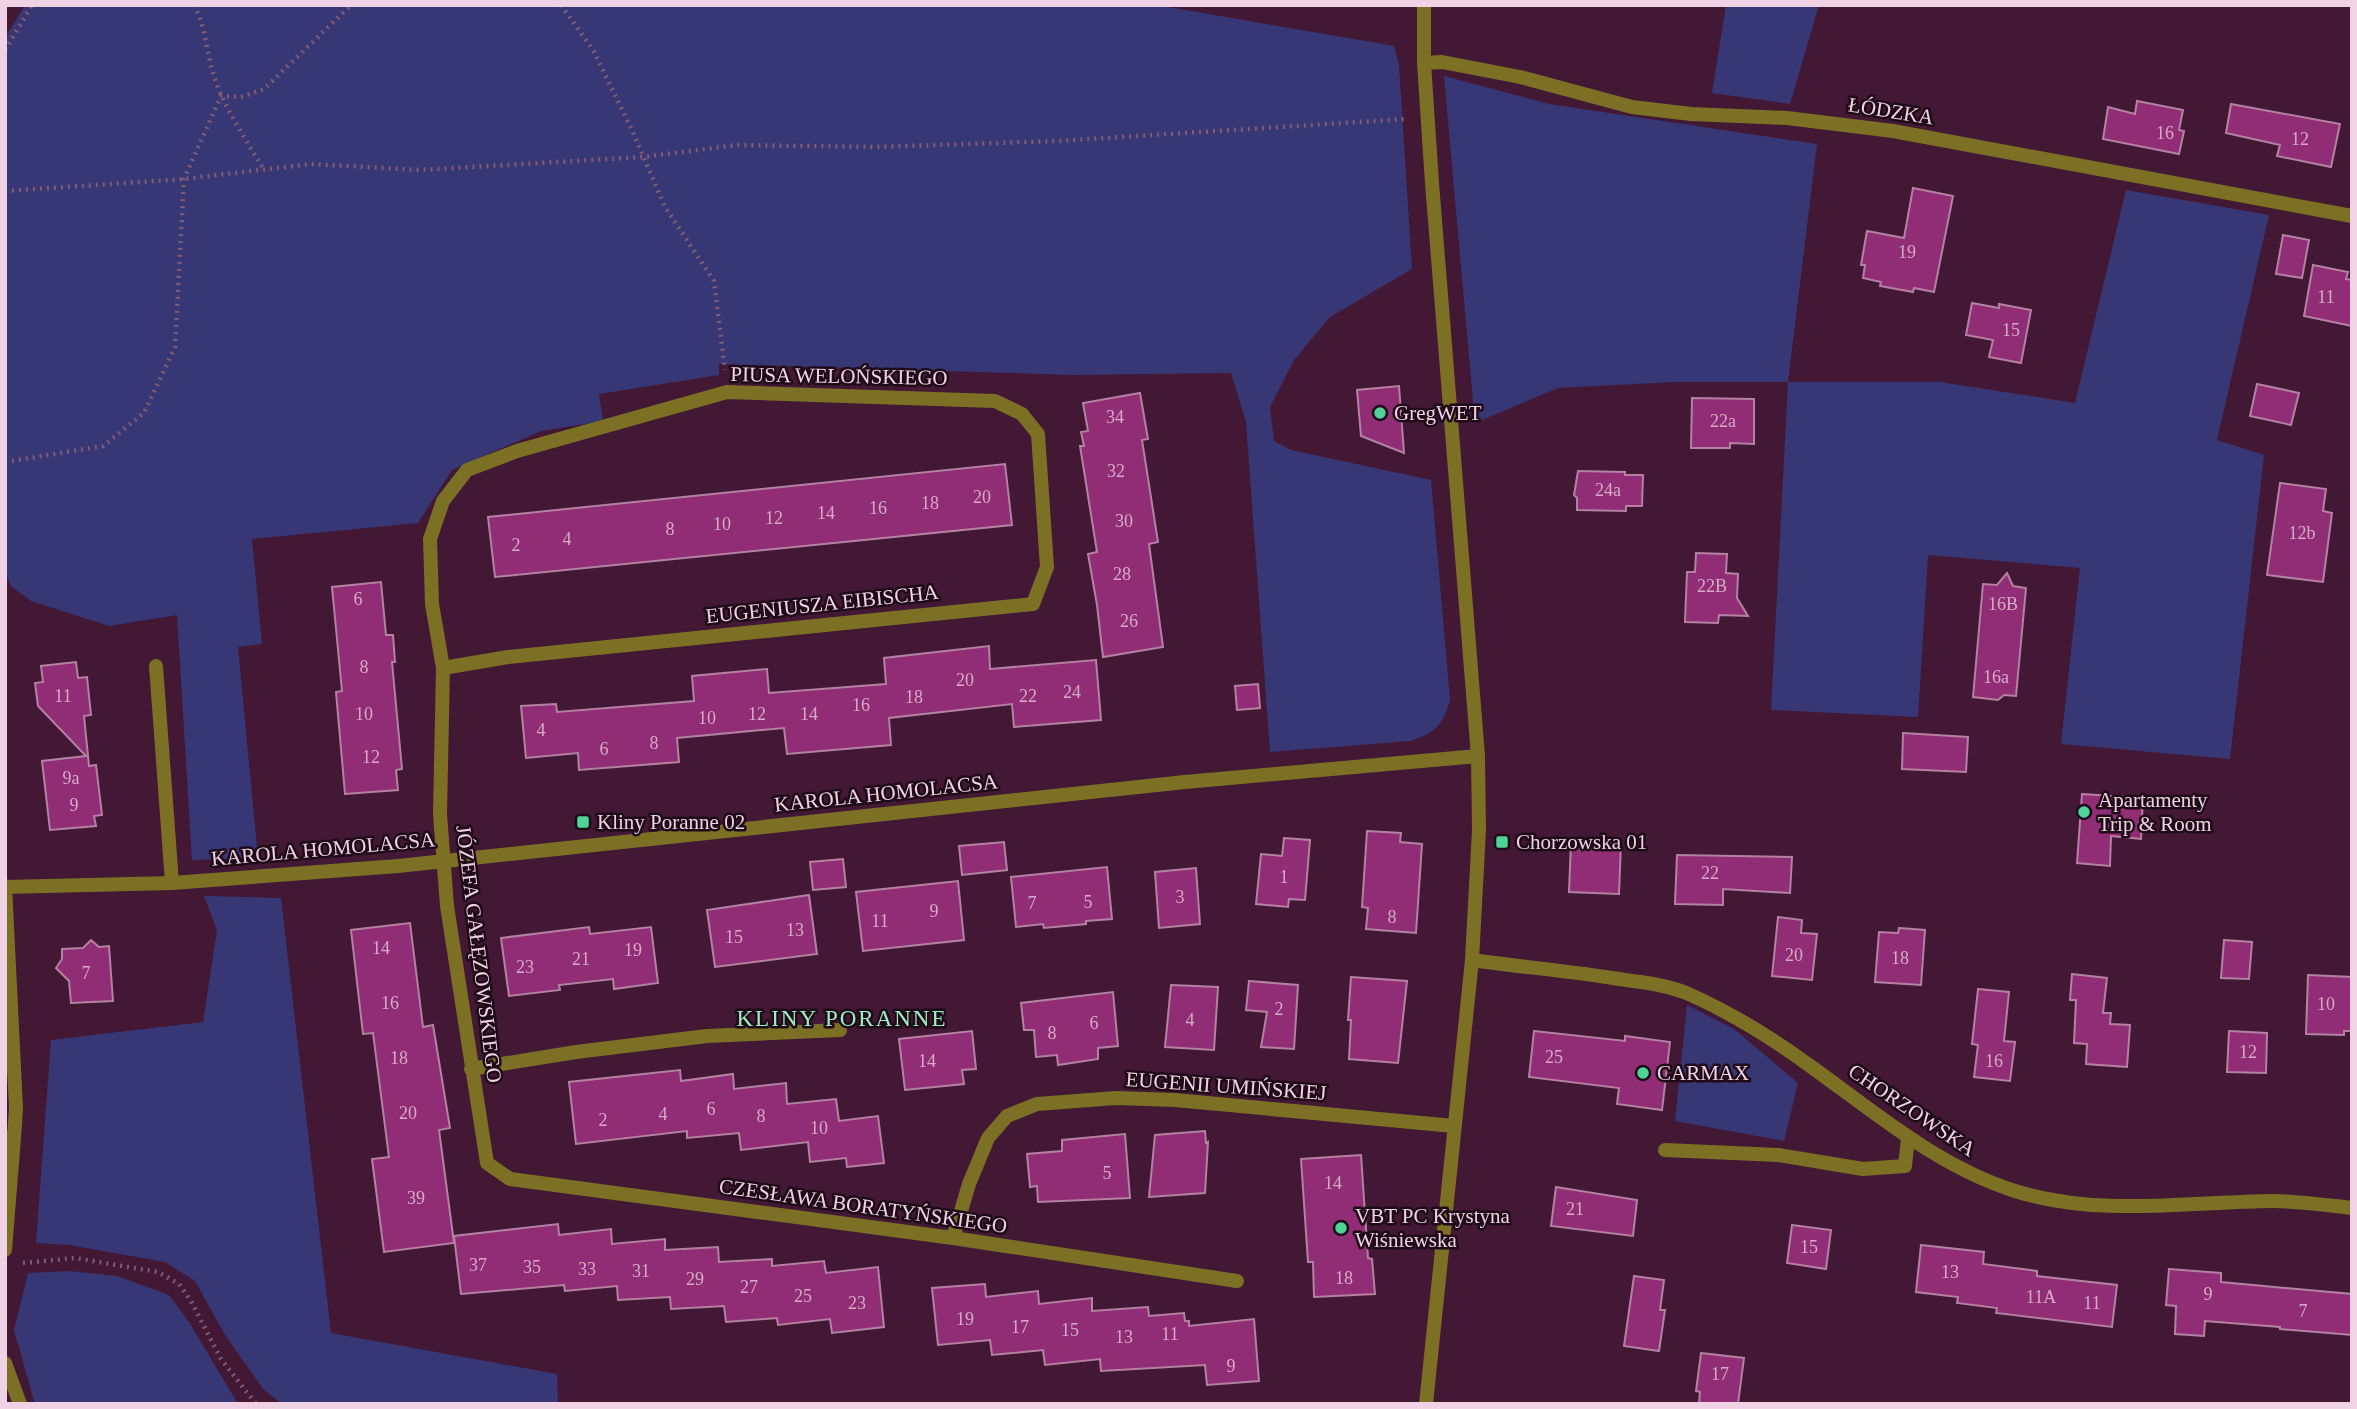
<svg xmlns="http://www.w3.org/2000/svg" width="2357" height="1409" viewBox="0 0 2357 1409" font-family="Georgia,serif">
  <rect width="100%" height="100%" fill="#421835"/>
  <path fill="#383775" d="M25,5h1132l237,41 5,19 13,204 -82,48 -36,43 -24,47 4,34 17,9 140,30 19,220c-7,26 -15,32 -39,41l-141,11 -24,-330 -15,-49 -156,2 -356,-11v11l-120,19 4,27 -62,10 -89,39 -34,53 -166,16 10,105 -24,3 20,211 -66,2 -15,-245 -68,11 -78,-25 -20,-15 -6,-14v-534z
    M1726,5h93l-29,99 -78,-11z
    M1444,76l105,28 268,40 -29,238h152l135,21 51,-213 143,25 -52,225 47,15 -34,304 -169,-15 19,-176 -152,-13 -10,162 -147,-7 17,-328h-114l-116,6 -83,35z
    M204,896l77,2 50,435 226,41 1,30h-276l-18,-14 -39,-55 -30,-54 -30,-19 -96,-17 -33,-2 15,-203 152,-18 14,-92z
    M1687,1005l47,24 64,54 -14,58 -109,-20z
    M69,1271l48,5 52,19 20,27 49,82h-203l-21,-74 14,-57z"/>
  <path fill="#902d74" stroke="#b481a2" stroke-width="2" d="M2137,101l46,9 -4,20 5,1 -5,23 -76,-15 5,-32 27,7z
    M2231,104l109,20 -9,43 -54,-11 3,-11 -54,-12z
    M1913,188l40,8 -19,96 -20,-4 -1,4 -33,-6 1,-4 -18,-4 2,-13h-4l6,-34 37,7z
    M2283,235l26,5 -7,38 -26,-4z
    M2313,265l35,7 -2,7 6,1v46l-48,-10z
    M1972,303l27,5v-4l32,6 -10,53 -32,-6 4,-17 -27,-5z
    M2257,384l42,9 -8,32 -41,-9z
    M1399,386l5,67 -43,-17 -4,-46z
    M1140,393l8,46 -6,1 16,102 -9,2 14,103 -60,10 -6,-52 -9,-51 9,-2 -17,-106h4l-3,-14 7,-1 -5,-28z
    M1692,398l62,1v45l-24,-1v5h-39z
    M1005,464l7,61 -517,52 -7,-60z
    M1578,471l47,1v3h18l-1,31h-16v5l-49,-1v-12l-3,-3z
    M2280,483l46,6 -3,22 9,2 -9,69 -56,-7z
    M1696,553l31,1 -1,19 12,1 -1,24 11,18 -29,-1 -1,8 -33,-1 2,-50h8z
    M2007,573l6,13 13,2 -10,108 -12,-1 -6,5 -25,-3 10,-113 14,1z
    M381,582l5,53h7l2,27h-3l10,107 -6,1 2,20 -53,4 -9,-102 6,-1 -10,-104z
    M989,646l1,23 106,-9 5,60 -87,7 -2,-23 -123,14 2,27 -104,9 -3,-26 -107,10 2,24 -100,8 -1,-17 -52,5 -5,-52 35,-2 1,8 137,-11 -2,-25 75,-7 2,24 117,-9 -2,-26z
    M76,662l2,16 9,-1 4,38 -7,1 5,50 7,-1 6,50 -8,1 2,10 -46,4 -8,-69 44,-5 -48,-50 -3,-23 8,-1 -2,-16z
    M1258,684l2,24 -23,2 -2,-24z
    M1903,733l65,4 -2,35 -64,-3z
    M2082,794l61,4 -2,41 -30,-3 -1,30 -33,-3z
    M1367,831l34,2 -1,9 22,2 -6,89 -50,-4 2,-21 -6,-1z
    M1284,838l26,2 -5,60 -16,-1 -1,8 -32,-3 5,-50 21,2z
    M1004,842l3,28 -45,5 -3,-29z
    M1571,842l50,1 -2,51 -50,-2z
    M1677,855l115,2 -2,36 -67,-4v16l-48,-1z
    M843,859l3,28 -33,3 -3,-28z
    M1107,867l5,52 -26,2v3l-42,4 -1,-4 -27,3 -5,-50z
    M1196,868l4,56 -41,4 -4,-56z
    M958,881l6,59 -101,11 -7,-59z
    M809,895l8,59 -102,13 -8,-57z
    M1778,917l24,3 -1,13 16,1 -5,46 -40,-4z
    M410,923l13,104 10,-2 17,103 -11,2 15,113 -70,9 -12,-93 17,-2 -16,-124 -10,1 -12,-104z
    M589,927l1,7 61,-7 7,56 -44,6 -1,-10 -54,6 1,5 -51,6 -8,-58z
    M1899,928l26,2 -4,55 -46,-3 4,-50 19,1z
    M91,940l8,7 10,-1 4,55 -42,2 -2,-22 -13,-13 6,-9v-10l21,-1z
    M2224,940l28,2 -3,37 -28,-1z
    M2072,974l35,4 -4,35h8l-1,11 20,1 -3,42 -41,-3 1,-20 -13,-1 2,-43h-6z
    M2308,975l44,2v54h-8v4l-38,-1z
    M1351,977l56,4 -9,82 -49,-4 2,-39h-3z
    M1249,981l49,4 -4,64 -33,-2 6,-35 -21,-2z
    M1171,985l47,2 -4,63 -49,-3z
    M1978,989l31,3 -5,49 11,1 -5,39 -36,-4 4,-32 -6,-1z
    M1113,992l5,54 -20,2v11l-40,6 -1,-10 -21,2 -2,-27h-10l-3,-27z
    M972,1031l4,38 -14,1 2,14 -59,6 -6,-51z
    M1534,1031l91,10v-5l45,6 -8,68 -45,-6 2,-16 -90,-11z
    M2229,1031l38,2 -1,40 -39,-1z
    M680,1070l1,11 52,-7 1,15 52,-6 1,21 49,-5 3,22 39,-5 6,47 -37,4 -1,-9 -36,4 -2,-20 -67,8 -2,-17 -52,5v-7l-111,13 -7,-62z
    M1205,1131l1,12 2,-1 -3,51 -56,4 6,-62z
    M1125,1134l5,64 -92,4 -1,-16 -7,1 -3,-33 35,-3v-11z
    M1361,1155l7,103 4,1 3,35 -61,3 -1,-35h-5l-7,-103z
    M1556,1187l81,13 -4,36 -82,-10z
    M558,1224l1,11 52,-6 1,15 53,-5v11l53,-3 1,15 53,-3v7l52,-5 2,12 52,-6 6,60 -52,6 -2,-14 -52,6 -1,-7 -51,4 -2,-16 -53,3 -1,-12 -52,3 -1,-14 -52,5 -1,-6 -103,9 -7,-58z
    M1792,1225l39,5 -5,39 -39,-6z
    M1921,1245l63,7 -1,12 54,7v5l80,9 -5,42 -116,-14 1,-5 -40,-5 1,-6 -42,-5z
    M2169,1269l52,4v9l131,12v41l-72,-6v-2l-75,-6 -1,15 -29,-2 1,-28 -10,-1z
    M1634,1276l30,4 -4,30h5l-6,41 -35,-5z
    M985,1284l1,13 52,-6 1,13 53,-6v13l56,-4 1,9 35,-3 1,8h4v5l65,-7 5,62 -52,4 -2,-20 -104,6 -1,-12 -55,6 -2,-15 -51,5 -2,-15 -52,5 -6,-57z
    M1701,1353l43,5 -6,46h-39l1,-12 -4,-1z"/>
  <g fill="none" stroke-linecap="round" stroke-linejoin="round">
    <path stroke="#805b74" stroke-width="4.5" stroke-dasharray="2 5" stroke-linecap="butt" d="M194,5c12,22 12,45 19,68 10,34 33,66 51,97
      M561,5l32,45 39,80 33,77 49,74 11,89
      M5,50l27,-45
      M5,191l179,-12 127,-15 109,6 223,-13 94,-12 137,2 184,-6 349,-22
      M5,462l98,-16 41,-33 31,-66 9,-168 37,-83 20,1 23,-8 87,-84
      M23,1263l52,-5 83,14 21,12 12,17 30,58 35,45"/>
    <path stroke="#7b7023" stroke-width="14" d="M1665,1150l113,5 85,14 42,-3 3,-28
      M5,1363l15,41"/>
    <path stroke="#7b7023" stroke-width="14" d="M1424,5v58l8,120 46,573 1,74 -7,130 -46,444
      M1424,63l18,-1 78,15 112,30 59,7 96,4 106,13 459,85
      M156,666l16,217
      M443,668l65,-11 525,-53 14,-37 -9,-133 -16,-20 -27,-13 -268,-9 -210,59 -50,19 -24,31 -13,38 2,65 11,64 -3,146 7,92 40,257 23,16 443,59 284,43
      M5,886l11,222 -2,30h-9
      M5,887l167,-4 226,-17 787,-84 293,-26
      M1472,960c49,7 98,11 147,19 23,3 50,6 72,16 42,19 84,45 122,73 64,46 126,99 202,123 84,26 172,11 258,10 26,0 53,4 79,7
      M471,1069l105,-17 131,-16 133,-6
      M953,1238l16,-54 19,-46 19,-22 30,-12 79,-6 59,2 279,26
      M5,1250l9,-112"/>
  </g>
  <g fill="#4fd399" stroke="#1e0b17" stroke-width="2.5">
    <circle cx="1380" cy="413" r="7"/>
    <circle cx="2084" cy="812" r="7"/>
    <rect x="576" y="815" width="14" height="14" rx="3.5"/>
    <rect x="1495" y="835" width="14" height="14" rx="3.5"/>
    <circle cx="1643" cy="1073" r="7"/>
    <circle cx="1341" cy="1228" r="7"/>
  </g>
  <g text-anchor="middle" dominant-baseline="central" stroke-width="5" stroke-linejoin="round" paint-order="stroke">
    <g font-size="18" fill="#d7aac8">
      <text x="2165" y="133">16</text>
      <text x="2300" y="139">12</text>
      <text x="1907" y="252">19</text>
      <text x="2326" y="297">11</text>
      <text x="2011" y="330">15</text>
      <text x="1115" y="417">34</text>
      <text x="1723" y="421">22a</text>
      <text x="1116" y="471">32</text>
      <text x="1608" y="490">24a</text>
      <text x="982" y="497">20</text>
      <text x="930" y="503">18</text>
      <text x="878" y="508">16</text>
      <text x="826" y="513">14</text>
      <text x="774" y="518">12</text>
      <text x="1124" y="521">30</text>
      <text x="722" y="524">10</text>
      <text x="670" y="529">8</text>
      <text x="2302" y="533">12b</text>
      <text x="567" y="539">4</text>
      <text x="516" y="545">2</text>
      <text x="1122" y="574">28</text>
      <text x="1712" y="586">22B</text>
      <text x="358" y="599">6</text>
      <text x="2003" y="604">16B</text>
      <text x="1129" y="621">26</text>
      <text x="364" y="667">8</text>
      <text x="1996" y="677">16a</text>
      <text x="965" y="680">20</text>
      <text x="1072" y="692">24</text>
      <text x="63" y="696">11</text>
      <text x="1028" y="696">22</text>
      <text x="914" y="697">18</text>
      <text x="861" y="705">16</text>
      <text x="364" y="714">10</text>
      <text x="757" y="714">12</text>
      <text x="809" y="714">14</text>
      <text x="707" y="718">10</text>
      <text x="541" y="730">4</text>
      <text x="654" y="743">8</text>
      <text x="604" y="749">6</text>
      <text x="371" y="757">12</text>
      <text x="71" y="778">9a</text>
      <text x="74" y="805">9</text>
      <text x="1710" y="873">22</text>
      <text x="1284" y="877">1</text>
      <text x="1180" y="897">3</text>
      <text x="1088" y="902">5</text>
      <text x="1032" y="903">7</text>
      <text x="934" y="911">9</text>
      <text x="1392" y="917">8</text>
      <text x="880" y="921">11</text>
      <text x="795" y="930">13</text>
      <text x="734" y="937">15</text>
      <text x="381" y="948">14</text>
      <text x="633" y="950">19</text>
      <text x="1794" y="955">20</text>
      <text x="1900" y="958">18</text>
      <text x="581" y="959">21</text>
      <text x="525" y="967">23</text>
      <text x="86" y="973">7</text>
      <text x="390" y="1003">16</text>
      <text x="2326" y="1004">10</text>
      <text x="1279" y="1009">2</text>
      <text x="1190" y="1020">4</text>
      <text x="1094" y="1023">6</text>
      <text x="1052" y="1033">8</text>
      <text x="2248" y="1052">12</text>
      <text x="1554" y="1057">25</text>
      <text x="399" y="1058">18</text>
      <text x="927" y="1061">14</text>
      <text x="1994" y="1061">16</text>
      <text x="711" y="1109">6</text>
      <text x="408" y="1113">20</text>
      <text x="663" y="1114">4</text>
      <text x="761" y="1116">8</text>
      <text x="603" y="1120">2</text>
      <text x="819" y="1128">10</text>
      <text x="1107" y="1173">5</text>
      <text x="1333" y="1183">14</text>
      <text x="416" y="1198">39</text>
      <text x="1575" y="1209">21</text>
      <text x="1809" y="1247">15</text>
      <text x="478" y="1265">37</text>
      <text x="532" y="1267">35</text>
      <text x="587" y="1269">33</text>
      <text x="641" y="1271">31</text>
      <text x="1950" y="1272">13</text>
      <text x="1344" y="1278">18</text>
      <text x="695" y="1279">29</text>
      <text x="749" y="1287">27</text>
      <text x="2208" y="1294">9</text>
      <text x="803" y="1296">25</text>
      <text x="2041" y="1297">11A</text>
      <text x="857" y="1303">23</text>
      <text x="2092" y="1303">11</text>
      <text x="2303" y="1311">7</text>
      <text x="965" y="1319">19</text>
      <text x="1020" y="1327">17</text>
      <text x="1070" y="1330">15</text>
      <text x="1170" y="1334">11</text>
      <text x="1124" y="1337">13</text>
      <text x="1231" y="1366">9</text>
      <text x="1720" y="1374">17</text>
    </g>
    <g font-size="21" fill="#efd3e4" stroke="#1e0b17">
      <text transform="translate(1891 111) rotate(9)">ŁÓDZKA</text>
      <text transform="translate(839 376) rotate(1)">PIUSA WELOŃSKIEGO</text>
      <text transform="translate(822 604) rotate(-6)">EUGENIUSZA EIBISCHA</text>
      <text transform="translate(886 793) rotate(-6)">KAROLA HOMOLACSA</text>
      <text transform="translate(323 849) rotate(-5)">KAROLA HOMOLACSA</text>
      <text transform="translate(479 954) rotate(83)">JÓZEFA GAŁĘZOWSKIEGO</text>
      <text transform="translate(1226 1086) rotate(4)">EUGENII UMIŃSKIEJ</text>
      <text transform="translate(1912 1110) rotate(34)">CHORZOWSKA</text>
      <text transform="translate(863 1206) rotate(8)">CZESŁAWA BORATYŃSKIEGO</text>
    </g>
    <g font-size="21" fill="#efd3e4" stroke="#1e0b17" text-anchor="start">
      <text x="1394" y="413">GregWET</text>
      <text x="2098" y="800">Apartamenty<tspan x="2098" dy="24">Trip &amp; Room</tspan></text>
      <text x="597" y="822">Kliny Poranne 02</text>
      <text x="1516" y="842">Chorzowska 01</text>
      <text x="1657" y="1073">CARMAX</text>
      <text x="1355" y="1216">VBT PC Krystyna<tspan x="1355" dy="24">Wiśniewska</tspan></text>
    </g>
    <g font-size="23" letter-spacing="2" fill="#9ceec4" stroke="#1e0b17">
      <text x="842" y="1018">KLINY PORANNE</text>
    </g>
  </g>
  <rect width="2357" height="1409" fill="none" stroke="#efd3e4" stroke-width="14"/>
</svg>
